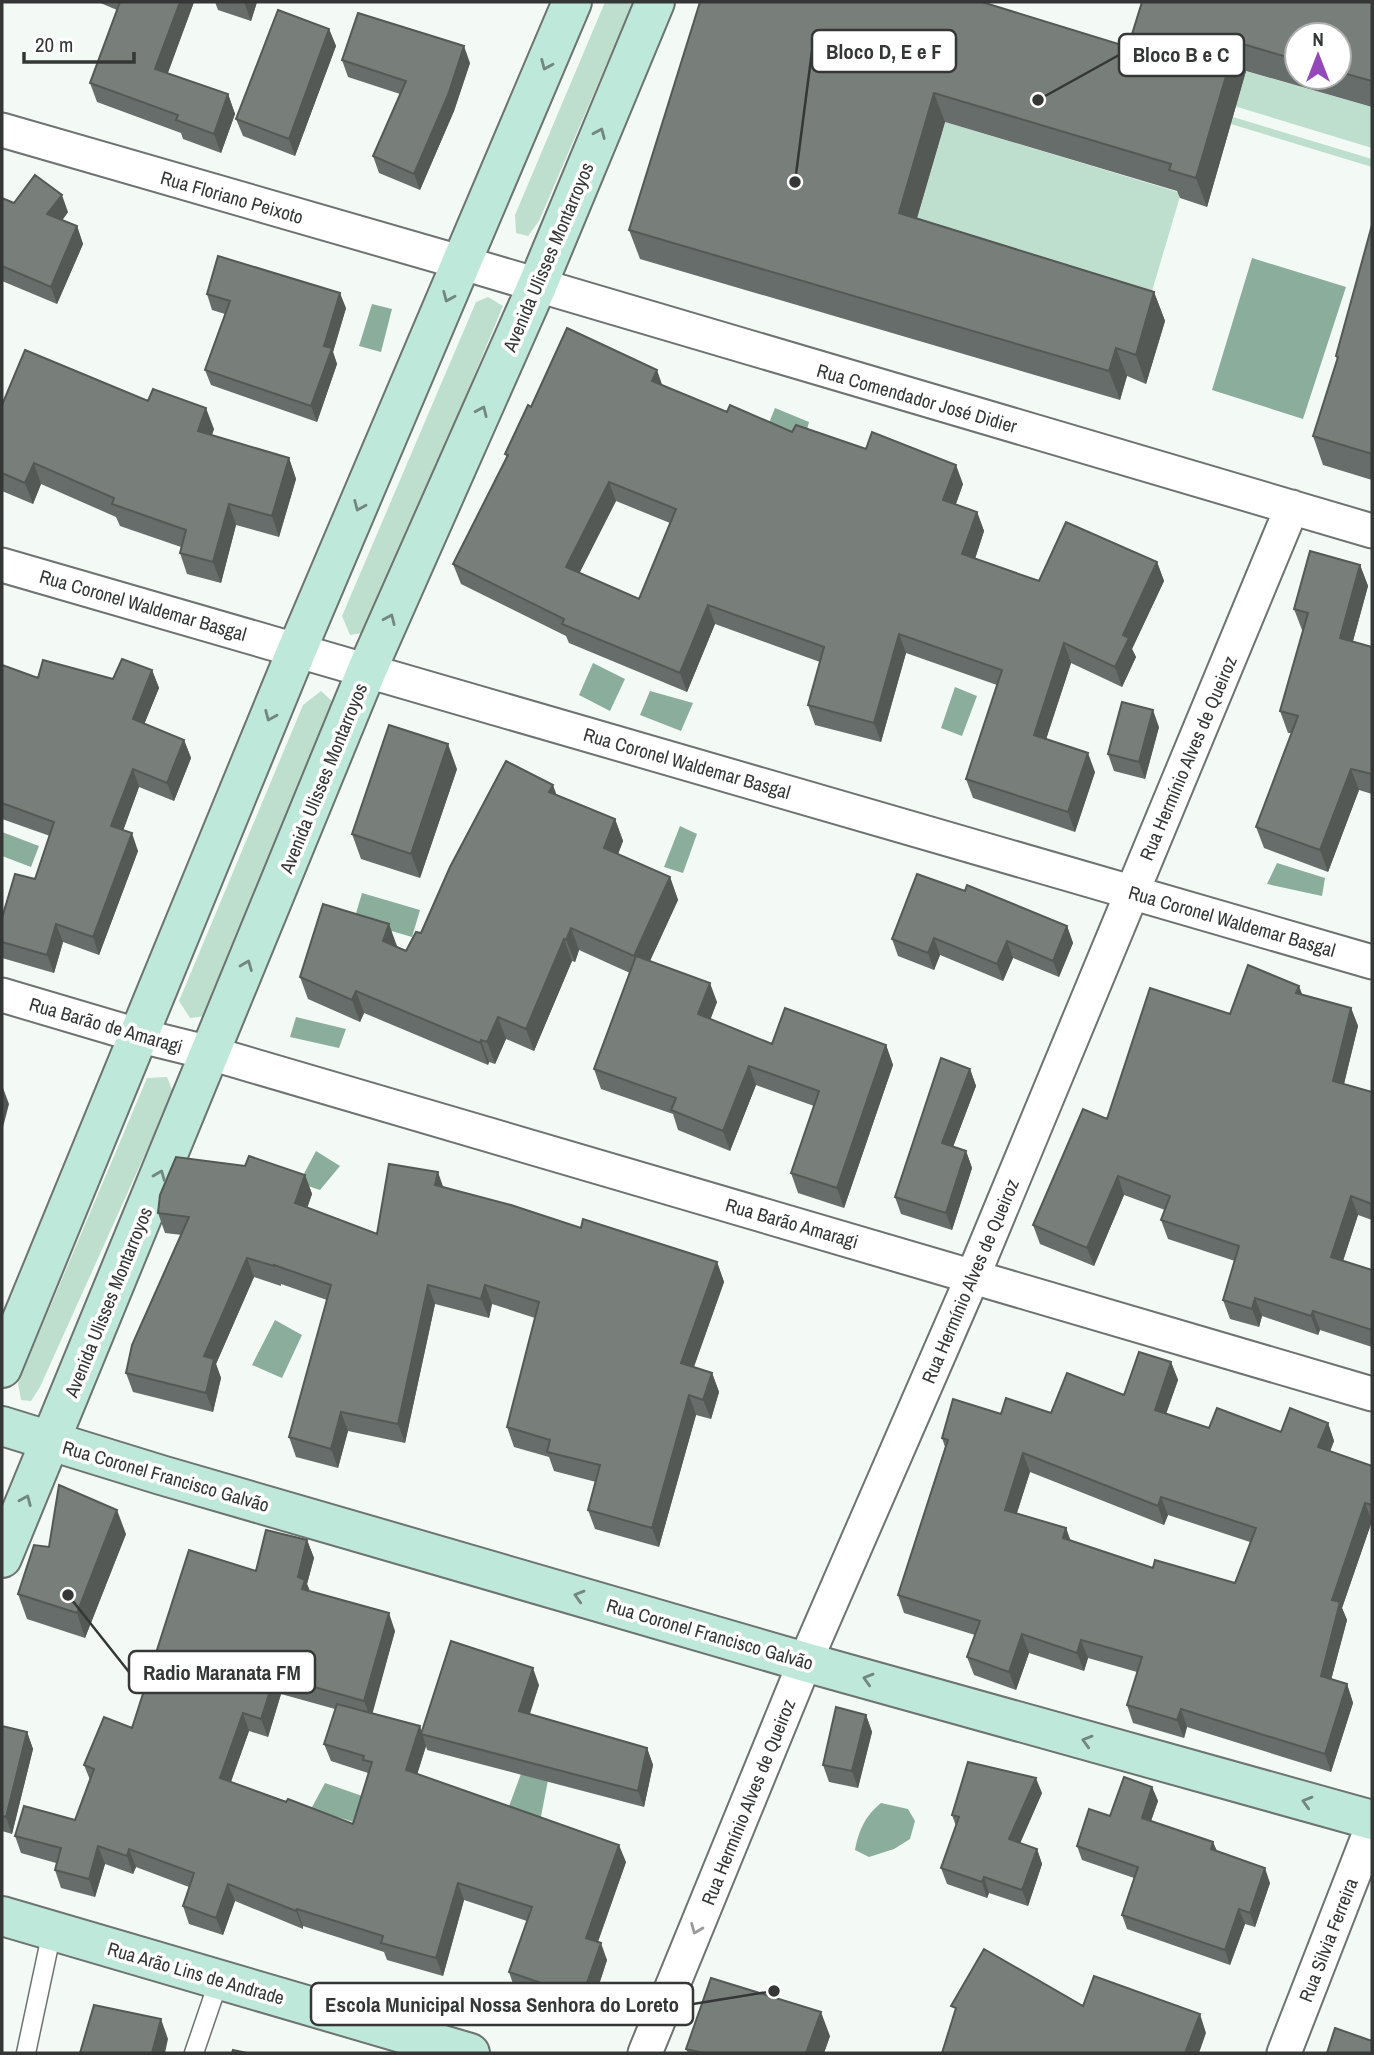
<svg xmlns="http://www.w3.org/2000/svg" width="1374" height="2055" viewBox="0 0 1374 2055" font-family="'Archivo Narrow',sans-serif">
  <rect width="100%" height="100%" fill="#f3faf6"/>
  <path fill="#bedfcd" d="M605,2h28l-94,219 -11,15 -12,-3 -1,-18z
    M1231,67l141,40v41l-151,-46z
    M1233,117l139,42v8l-141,-43z
    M945,122l236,71 -36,122 -235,-73z
    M488,297l15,9 -135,326 -18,3 -8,-19 134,-314z
    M321,691l11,10 -3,23 -123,292 -16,2 -11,-17 124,-296z
    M167,1077l6,15 -133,295 -9,14 -10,-1 -3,-17 129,-305z"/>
  <path fill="#8bad9b" d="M1252,258l94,29 -43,132 -91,-29z
    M372,304l20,5 -11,43 -22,-6z
    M775,408l34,14 -6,23 -36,-17z
    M593,663l32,16 -15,32 -31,-16z
    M955,687l22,9 -15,40 -21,-8z
    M650,691l43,12 -12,28 -41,-16z
    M680,826l17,8 -14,39 -19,-6z
    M2,832l37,14 -8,21 -29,-11z
    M1277,863l48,15 -3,18 -55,-12z
    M362,893l58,17 -8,27 -58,-17z
    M296,1017l50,12 -7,19 -49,-11z
    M316,1151l24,15 -20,24 -21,-7z
    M275,1320l27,15 -20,43 -30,-13z
    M522,1771l26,9 -9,47 -35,-7z
    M325,1783l43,15 -11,25 -46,-14z
    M881,1803l27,6 7,12 -5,18 -16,10 -25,8 -14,-7c4,-20 10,-34 26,-47z"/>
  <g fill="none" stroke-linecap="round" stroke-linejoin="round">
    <defs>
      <path id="service" d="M26,2053l26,-122
        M194,2053l25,-73"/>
      <path id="minor" d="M2,130l461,133 909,268
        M2,565l1370,397
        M2,995l135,40 73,18 1162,341
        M645,2053l160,-391 168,-386 319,-769
        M1284,2053l88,-226"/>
      <path id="secondary" d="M2,1368c97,-239 194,-478 294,-716 91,-217 185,-433 276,-650
        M2,1426l159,49 644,187 567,158
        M2,1558l365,-888 170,-384 118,-284
        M2,1916l468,137"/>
    </defs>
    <use href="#service" stroke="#6d7370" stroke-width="21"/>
    <use href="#minor" stroke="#6d7370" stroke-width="37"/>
    <use href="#secondary" stroke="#6d7370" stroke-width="42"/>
    <use href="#service" stroke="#fff" stroke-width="18"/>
    <use href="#minor" stroke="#fff" stroke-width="33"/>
    <use href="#secondary" stroke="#bee8d9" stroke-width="38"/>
  </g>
  <path fill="#676d6a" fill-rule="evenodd" d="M98,2h96l-26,71 60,21 7,20 -14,39 -38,-14 -2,-6 -84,-31 -7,-19 27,-73z
    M215,2h42l-6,19 -33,-11z
    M700,2l428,45 244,-45v105l-126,-36 -39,136 -27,-9 -3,-7 -232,-69 -28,96 237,74 11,29 -19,63 -19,-8 -7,24 -480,-141 -11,-29zM1297,35h42v42h-42z
    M329,29l7,17 -41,110 -52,-20 -7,-17z
    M342,60l128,3 -16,48 -34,79 -41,-17 -6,-17 27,-62 -52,-17z
    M2,198l12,5 54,9 -6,8 15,6 6,18 -26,60 -55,-23z
    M1372,225v255l-49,-15 -10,-29 24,-77 -1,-3z
    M207,294l139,14 -13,44 4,12 -20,58 -106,-37 -6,-15 20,-56 -13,-4z
    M662,385l65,27 236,72 -7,20 21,8 7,19 -9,28 64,22 118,-19 7,19 -32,68 4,8 -14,30 -51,-24 -25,76 49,33 -20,60 -102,-34 -7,-19 31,-94 -91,-32 -25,89 -66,-17 -7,-20 12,-43 -105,-38 -28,68 -118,-49 -3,-7 -105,-52 -8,-20 54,-106 -2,-4 26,-47zM616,501l54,22 -31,76 -60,-26z
    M2,405l212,24 -2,6 77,23 7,21 -17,58 -43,-12 -15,58 -34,-9 -7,-21 1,-6 -61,-21 -4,-9 -75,-33 -8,20 -31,-13z
    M1360,565l8,21 -15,55 19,6v147l-13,-4 -31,82 -64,-24 -8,-21 36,-94h-4l-8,-22 23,-80 -1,-1 -8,-21z
    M2,665l36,13 75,1 39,-9 7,18 -15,36 40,16 7,18 -17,43 -35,-14 -16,43 15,21 -39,104 -36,-13 -9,31 -52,-15v-40l33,-39 15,-43 -48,-17z
    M1159,727l-14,52 -31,-8 -6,-17z
    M457,769l-37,109 -59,-19 -9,-25z
    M557,795l58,24 8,22 -5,13 52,23 8,23 -28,61 67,41 -7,17 62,25 114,1 7,20 -49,143 -46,-15 -7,-20 23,-67 -58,-21 -26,66 -52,-21 -5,-16 -72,-25 -7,-20 36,-96 -51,-23 -4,12 -3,-1 -38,90 -28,-12 -11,25 -6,-2 -1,3 -124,-52 -4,9 -52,-23 -8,-22 89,-53 7,23 10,4 15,-18z
    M965,891l102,35 6,17 -14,34 -46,-19 -10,23 -63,-26 -6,15 -36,-14 -6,-17z
    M1302,995l49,13 7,18 -14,58 28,8v128l-14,-5 -15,46 29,9v77l-52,-17 -2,5 -56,-19 -3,11 -29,-8 -7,-19 12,-39 -67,-22 -7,-19 4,-10 -41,-15 -30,71 -54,-22 -7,-19 74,-106 123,-105z
    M970,1069l6,17 -23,61 13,4 6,17 -20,62 -51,-16 -6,-17z
    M305,1175l7,19 -5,14 70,26 66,-47 138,41 136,34 7,20 -30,85 18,6 7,19 -8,27 -15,-4 -37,132 -64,-18 -7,-19 8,-28 -42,-11 -5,-14 -35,-10 -7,-20 28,-109 -43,-14 -3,14 -54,-14 -30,139 -57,-12 -10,37 -42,-11 -7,-20 38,-137 -46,-16v2l-27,-9 -38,87 5,14 -8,34 -80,-20 -7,-19 56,-138 -17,-2 -7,-20z
    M1171,1362l7,18 -12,34 43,14 72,4 47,-9 6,18 -4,10 42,15v55l-30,87 5,12 -16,60 16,4 6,19 -22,69 -144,-45 -3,11 -51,-15 -6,-18 10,-33 -49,-14 -4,13 -55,-18 -13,37 -42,-15 -7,-18 8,-22 -71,-22 -6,-18 47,-148 -3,-9 59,-24 50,-1 73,-18zM1030,1472l134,53 4,-10 82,27 -15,41 -82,-15 -83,-28 -4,-12 -49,-15z
    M126,1534l-41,104 -58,-19 -9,-25 31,-47z
    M307,1540l7,18 -7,26 3,7 85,40 -23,82 50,19 117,-47 -9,29 117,34 6,17 -9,42 -217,-57 -1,-4 -9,28 209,88 -28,80 9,18 -18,55 -74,-25 -6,-18 18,-51 -63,-21 -21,76 -56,-16 -3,-8 -81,-26v3l-68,-28 -12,34 -34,-11 -6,-18 6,-19 -53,-20 -3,7 -28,-10 -10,33 -34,-9 -6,-18 1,-7 -35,-10 -6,-17 60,-16 15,-40 -6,-15 48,-37 124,-157zM281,1694l54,15 -11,35 7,17 37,12 1,1 -16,50 -122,-42 18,-51 19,6z
    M866,1715l6,17 -14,56 -29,-6 -6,-17z
    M2,1726l25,6 6,17 -21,85 -10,-3z
    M1152,1787l6,14 -7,20 62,21 4,9 53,32 -15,44 -10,-3 -15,41 -103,-36 -5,-14 12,-37 -52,-18 -5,-14 33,-30z
    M1042,1793l-22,50 17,6 5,15 -14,42 -39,-13 -2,5 -40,-14 -6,-16 15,-42 -4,-11z
    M830,2036l-6,17h-136l-2,-4z"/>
  <path fill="#545956" d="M180,2h14l-32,86 -7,-19z
    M244,2h13l-6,19z
    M329,29l7,17 -41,110 -6,-17z
    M1236,42l10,29 -39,136 -11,-29z
    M464,46l6,17 -16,48 -34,79 -6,-16z
    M934,93l11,29 -35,120 -11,-29z
    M228,94l7,20 -14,39 -7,-19z
    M62,195l6,17 -14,20 -7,-18z
    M77,226l6,18 -26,60 -6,-17z
    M1154,292l11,29 -19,63 -10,-29z
    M340,293l6,15 -13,44 4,12 -20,58 -6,-16 13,-60z
    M1116,348l11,28 -7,24 -11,-29z
    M657,370l7,20 -12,-9z
    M206,408l8,21 -8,23 -8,-21z
    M289,458l7,21 -17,58 -7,-21z
    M34,463l7,21 -8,20 -8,-21z
    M956,465l7,19 -13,36 -7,-20z
    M609,482l7,19 -43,85 -7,-19z
    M229,504l7,21 -15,58 -8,-21z
    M977,512l7,19 -14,43 -8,-20z
    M1157,562l7,19 -32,68 4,8 -14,30 -7,-20 8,-32z
    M1360,565l8,21 -20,73 -8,-21z
    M708,605l7,19 -28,68 -7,-19z
    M899,634l7,19 -25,89 -7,-19z
    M1064,643l7,20 -30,92 -7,-20z
    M152,670l7,18 -20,49 -6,-18z
    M1153,710l6,17 -14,52 -6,-17z
    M184,740l7,18 -17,43 -7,-18z
    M448,744l9,25 -37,109 -9,-24z
    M1088,753l7,19 -20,60 -7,-20z
    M133,769l6,18 -21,58 -7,-19z
    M1351,769l8,21 -31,82 -8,-22z
    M553,785l8,22 -12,-15z
    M615,819l8,22 -11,29 -8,-22z
    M132,833l6,18 -39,104 -6,-18z
    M670,877l8,23 -36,78 -8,-22z
    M56,924l7,18 -9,31 -7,-18z
    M389,924l8,22 -6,17 -8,-22z
    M1067,926l6,17 -14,34 -6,-16z
    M571,928l8,22 -4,12 -9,-22z
    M934,938l6,17 -6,15 -6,-17z
    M564,939l8,22 -38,90 -8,-22z
    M1007,941l6,17 -10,23 -6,-17z
    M710,983l7,19 -12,32 -7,-20z
    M1299,986l7,18 -10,-11z
    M356,991l8,22 -4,9 -8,-22z
    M1351,1008l7,18 -18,74 -7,-19z
    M498,1017l8,22 -11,25 -8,-22z
    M481,1040l8,22 -1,3 -8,-22z
    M886,1045l7,20 -49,143 -7,-20z
    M749,1066l7,19 -26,66 -7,-20z
    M970,1069l6,17 -28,74 -6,-17z
    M3,1088l6,16 -7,27v-36z
    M966,1151l6,17 -20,62 -6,-17z
    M438,1172l7,20 -10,-7z
    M305,1175l7,19 -10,29 -7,-20z
    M1118,1176l6,19 -30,71 -7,-18z
    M1351,1196l7,19 -20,61 -7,-19z
    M247,1258l7,19 -38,87 5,14 -8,34 -7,-19 -2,-37z
    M717,1262l7,20 -36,101 -7,-20z
    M428,1285l7,19 -30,139 -7,-19z
    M485,1285l7,19 -3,14 -8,-19z
    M1255,1298l7,18 -3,11 -7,-18z
    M1313,1311l7,19 -2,5 -7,-19z
    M1171,1362l7,18 -17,48 -6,-18z
    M712,1373l7,19 -8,27 -8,-19z
    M689,1395l7,20 -37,132 -7,-19z
    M341,1412l7,19 -10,37 -7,-19z
    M1328,1423l6,18 -9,24 -7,-18z
    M1023,1453l7,19 -18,56 -7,-18z
    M1161,1497l7,18 -4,10 -6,-19z
    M1365,1503l7,18 -30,87 5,12 -20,75 -6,-19 11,-76z
    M117,1510l9,24 -41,104 -8,-25z
    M1066,1528l7,19 -10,-9z
    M307,1540l7,18 -7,26 5,13 -3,10 -11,-30z
    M389,1613l6,18 -24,88 -7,-18z
    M1022,1634l7,19 -13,37 -7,-18z
    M1081,1640l7,18 -4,13 -7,-18z
    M533,1668l6,17 -14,42 -6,-16z
    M275,1676l6,18 -13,43 -7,-18z
    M1347,1684l6,19 -22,69 -6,-18z
    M1181,1709l6,18 -3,11 -7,-18z
    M243,1713l6,18 -23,64 -6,-17z
    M866,1715l6,17 -14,56 -6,-17z
    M420,1726l6,20 -13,42 -7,-18z
    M27,1732l6,17 -21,85 -6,-17z
    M647,1748l6,17 -9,42 -6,-16z
    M1036,1778l6,15 -27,62 -6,-16z
    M1152,1787l6,14 -11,31 -5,-14z
    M1213,1842l6,15 -8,-8z
    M619,1845l7,17 -33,93 -7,-17z
    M98,1846l7,18 -10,33 -6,-18z
    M129,1849l7,18 -3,7 -6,-18z
    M1037,1849l5,15 -14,42 -6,-16z
    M1265,1868l5,15 -15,44 -5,-14z
    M984,1877l5,16 -2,5 -5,-16z
    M458,1883l6,17 -21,76 -7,-18z
    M228,1884l7,17 -12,34 -7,-17z
    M297,1909l6,17v3l-7,-18z
    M1239,1909l6,15 -15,41 -5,-15z
    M601,1943l6,17 -18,55 -7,-18z
    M821,2012l9,24 -6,17h-18z
    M1200,2014l6,19 -7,20h-14z
    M161,2019l7,20 -3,14h-13z"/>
  <path fill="#787f7b" stroke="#545956" stroke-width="2" fill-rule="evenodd" d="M120,2h60l-25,67 73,25 -14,40 -38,-14 2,-5 -88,-32z
    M700,2h282l146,45 14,-45h230v79l-33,-9v-37h-42v25l-61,-18 -40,136 -27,-8 2,-6 -237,-71 -35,120 255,79 -18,63 -20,-7 -7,23 -480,-141z
    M278,10l51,19 -40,110 -53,-20z
    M358,13l106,33 -16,49 -34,79 -41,-18 33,-75 -64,-21z
    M35,175l27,20 -15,19 30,12 -26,61 -49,-21v-68l12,5z
    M1372,225v229l-59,-18 25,-79 -2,-1z
    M218,256l122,37 -16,53 8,2 -21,58 -106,-36 25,-69 -23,-7z
    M567,328l90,42 -5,11 75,31 3,-7 62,27 4,-7 70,24 6,-17 84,33 -13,35 34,12 -15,42 77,27 27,-59 91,40 -34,73 6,3 -14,29 -51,-24 -30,92 54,18 -20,59 -102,-33 36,-109 -103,-36 -25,89 -66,-18 16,-58 -116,-42 -28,68 -118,-49 2,-5 -111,-55 55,-109 -3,-1 23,-49 3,2zM609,482l67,27 -37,90 -73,-32z
    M25,350l123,51 5,-12 53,19 -8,23 91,27 -17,58 -43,-12 -16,58 -33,-9 6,-23 -74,-26 2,-6 -80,-35 -9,20 -23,-10v-68z
    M1310,551l50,14 -20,73 32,9v127l-21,-5 -31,81 -64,-23 42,-111 -18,-5 28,-98 -14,-4z
    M122,659l30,11 -19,49 51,21 -17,43 -34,-14 -22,57 21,7 -39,104 -37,-13 -9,31 -45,-13v-24l13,-44 20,5 19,-57 -52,-19v-138l36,13 5,-18 70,19z
    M1122,702l31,8 -14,52 -31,-8z
    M389,725l59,19 -37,110 -59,-20z
    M506,761l47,24 -4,7 66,27 -11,29 66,29 -36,79 -63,-28 -5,12 -2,-1 -38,90 -28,-12 -11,25 -6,-2 -1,3 -124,-52 -4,9 -52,-23 23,-73 66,20 -6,17 23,10 10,-19 5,1 29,-66z
    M917,874l48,17 2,-6 100,41 -14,35 -46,-20 -10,23 -63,-26 -6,15 -36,-14z
    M636,956l74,27 -12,31 74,30 13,-36 101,37 -49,143 -46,-15 28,-82 -70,-25 -26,65 -52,-21 5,-12 -82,-29z
    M1248,965l51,21 -3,7 55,15 -18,73 39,11v112l-21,-8 -20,61 41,13v60l-59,-19 -2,5 -56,-18 -3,11 -29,-9 16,-54 -78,-26 9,-24 -52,-20 -31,72 -54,-23 50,-116 24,10 43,-131 80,26z
    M941,1058l29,11 -28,74 24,8 -20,62 -51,-16z
    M249,1156l56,19 -10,28 82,31 12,-70 49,8 -3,13 76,20 70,23 2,-9 134,43 -36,101 31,10 -9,27 -14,-5 -37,133 -64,-18 12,-45 -53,-13 3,-12 -43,-13 32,-125 -54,-17 -4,14 -53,-14 -30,139 -57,-12 -10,37 -42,-12 42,-152 -57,-20v1l-27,-8 -43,98 10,3 -8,34 -80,-20 6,-28 57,-128 -31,-4 2,-18 16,-38 69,9z
    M1139,1352l32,10 -16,48 54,18 8,-20 64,24 9,-24 38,15 -10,24 54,19v39l-7,-2 -33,97 8,2 -19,74 26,8 -22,70 -144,-45 -4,11 -50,-15 15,-48 -61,-17 -4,13 -55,-19 -13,38 -42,-15 13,-36 -82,-26 50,-155 -6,-2 11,-39 48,15 5,-16 45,15 16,-40 57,22zM1023,1453l135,53 3,-9 95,31 -21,55 -80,-23 -2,8 -90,-30 3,-10 -61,-18z
    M59,1485l58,25 -40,103 -59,-19 16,-49 15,2z
    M266,1530l41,10 -9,37 7,3 -3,9 87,24 -25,88 -89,-25 -14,43 -18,-6 -23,65 66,24 2,-3 65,25 19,-62 -9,-2 1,-4 -40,-12 13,-40 83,22 -14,44 213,75 -33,93 15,5 -19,54 -73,-25 23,-65 -74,-24 -22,75 -55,-15 2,-7 -86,-27 -1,2 -68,-27 -12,34 -33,-12 11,-33 -65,-24 -2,7 -29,-10 -9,33 -34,-9 6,-22 -46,-12 9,-30 51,14 19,-51 -10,-4 20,-48 28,11 57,-178 67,21z
    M451,1641l82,27 -14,43 128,37 -9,43 -217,-57z
    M836,1707l30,8 -14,56 -29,-6z
    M2,1726l25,6 -21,85 -4,-1z
    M968,1762l68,16 -27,61 28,10 -15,41 -38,-13 -2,5 -41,-14 18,-51 -7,-2z
    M1124,1777l28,10 -10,31 71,24 -2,7 54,19 -15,45 -11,-4 -14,41 -103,-35 16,-48 -61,-21 12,-37 21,7z
    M984,1949l99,57 11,-30 106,38 -15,39h-243l14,-45 -5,-2z
    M711,1978l110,34 -15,41h-103l-17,-4z
    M94,2005l67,14 -9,34h-72z
    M1335,2028l37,13v12h-45z
    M233,2050l14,3h-15z"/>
  <defs><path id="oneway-chevron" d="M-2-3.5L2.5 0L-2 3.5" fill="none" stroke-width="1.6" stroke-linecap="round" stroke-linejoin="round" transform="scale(1.75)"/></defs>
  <g stroke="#72877f">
    <use href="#oneway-chevron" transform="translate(546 65) rotate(113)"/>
    <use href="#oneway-chevron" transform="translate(600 133) rotate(-67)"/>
    <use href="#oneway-chevron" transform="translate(448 297) rotate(113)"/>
    <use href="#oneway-chevron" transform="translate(482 411) rotate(-66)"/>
    <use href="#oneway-chevron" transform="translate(359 506) rotate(113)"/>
    <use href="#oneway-chevron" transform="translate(390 619) rotate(-66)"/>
    <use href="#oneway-chevron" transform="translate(270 716) rotate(113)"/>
    <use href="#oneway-chevron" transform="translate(247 965) rotate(-68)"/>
    <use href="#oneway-chevron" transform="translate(160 1175) rotate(-68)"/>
    <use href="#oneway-chevron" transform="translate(26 1500) rotate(-67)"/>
    <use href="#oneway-chevron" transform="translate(579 1596) rotate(-164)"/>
    <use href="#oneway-chevron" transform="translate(868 1679) rotate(-164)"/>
    <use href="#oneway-chevron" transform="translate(1087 1741) rotate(-164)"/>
    <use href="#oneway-chevron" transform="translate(1307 1802) rotate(-164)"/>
  </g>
  <use stroke="#9a9b9a" href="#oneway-chevron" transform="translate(696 1929) rotate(112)"/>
  <g text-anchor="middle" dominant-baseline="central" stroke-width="7" stroke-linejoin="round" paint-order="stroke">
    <g font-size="19" fill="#343736" stroke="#fff">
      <text transform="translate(232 197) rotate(16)">Rua Floriano Peixoto</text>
      <text transform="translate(548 257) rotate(-67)">Avenida Ulisses Montarroyos</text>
      <text transform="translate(917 398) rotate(16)">Rua Comendador José Didier</text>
      <text transform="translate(143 605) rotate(16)">Rua Coronel Waldemar Basgal</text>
      <text transform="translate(1188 758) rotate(-67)">Rua Hermínio Alves de Queiroz</text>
      <text transform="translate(687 763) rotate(16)">Rua Coronel Waldemar Basgal</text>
      <text transform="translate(323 778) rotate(-68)">Avenida Ulisses Montarroyos</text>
      <text transform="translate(1232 921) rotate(16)">Rua Coronel Waldemar Basgal</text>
      <text transform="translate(106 1025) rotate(16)">Rua Barão de Amaragi</text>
      <text transform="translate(792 1223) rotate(16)">Rua Barão Amaragi</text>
      <text transform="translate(970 1281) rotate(-67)">Rua Hermínio Alves de Queiroz</text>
      <text transform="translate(108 1302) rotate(-68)">Avenida Ulisses Montarroyos</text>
      <text transform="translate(166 1476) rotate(16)">Rua Coronel Francisco Galvão</text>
      <text transform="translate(710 1634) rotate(16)">Rua Coronel Francisco Galvão</text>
      <text transform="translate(748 1802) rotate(-68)">Rua Hermínio Alves de Queiroz</text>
      <text transform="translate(1328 1940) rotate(-69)">Rua Silvia Ferreira</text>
      <text transform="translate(196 1973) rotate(16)">Rua Arão Lins de Andrade</text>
    </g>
  </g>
  <path fill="none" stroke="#343736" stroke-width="2.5" d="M795 182L812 51M1038 100L1119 55M68 1595L129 1672M774 1991L693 2004"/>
  <g fill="#343736" stroke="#fff" stroke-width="2.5">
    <circle cx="795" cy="182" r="7"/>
    <circle cx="1038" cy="100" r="7"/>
    <circle cx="68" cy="1595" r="7"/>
    <circle cx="774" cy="1991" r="7"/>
  </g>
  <g fill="#fff" stroke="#343736" stroke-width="2.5">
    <rect x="812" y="30" width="144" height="42" rx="7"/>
    <rect x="1119" y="34" width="125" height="42" rx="7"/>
    <rect x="129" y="1651" width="186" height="42" rx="7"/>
    <rect x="311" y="1983" width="382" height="42" rx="7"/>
  </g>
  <g font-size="21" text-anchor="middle" font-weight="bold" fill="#343736">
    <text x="884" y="59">Bloco D, E e F</text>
    <text x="1181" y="62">Bloco B e C</text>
    <text x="222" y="1680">Radio Maranata FM</text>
    <text x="502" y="2012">Escola Municipal Nossa Senhora do Loreto</text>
  </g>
  <rect width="1374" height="2055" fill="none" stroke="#343736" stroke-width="7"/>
  <g transform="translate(1318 56)"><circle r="33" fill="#ffffff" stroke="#aeafaf" stroke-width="2"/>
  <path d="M0-5L12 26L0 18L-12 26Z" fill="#9449bb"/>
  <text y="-10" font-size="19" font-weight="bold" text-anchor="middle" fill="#343736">N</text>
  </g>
  <path d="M24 52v10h110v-10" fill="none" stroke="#343736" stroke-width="3.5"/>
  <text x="35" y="52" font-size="21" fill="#343736" stroke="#ffffff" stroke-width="5" paint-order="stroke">20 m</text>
</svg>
